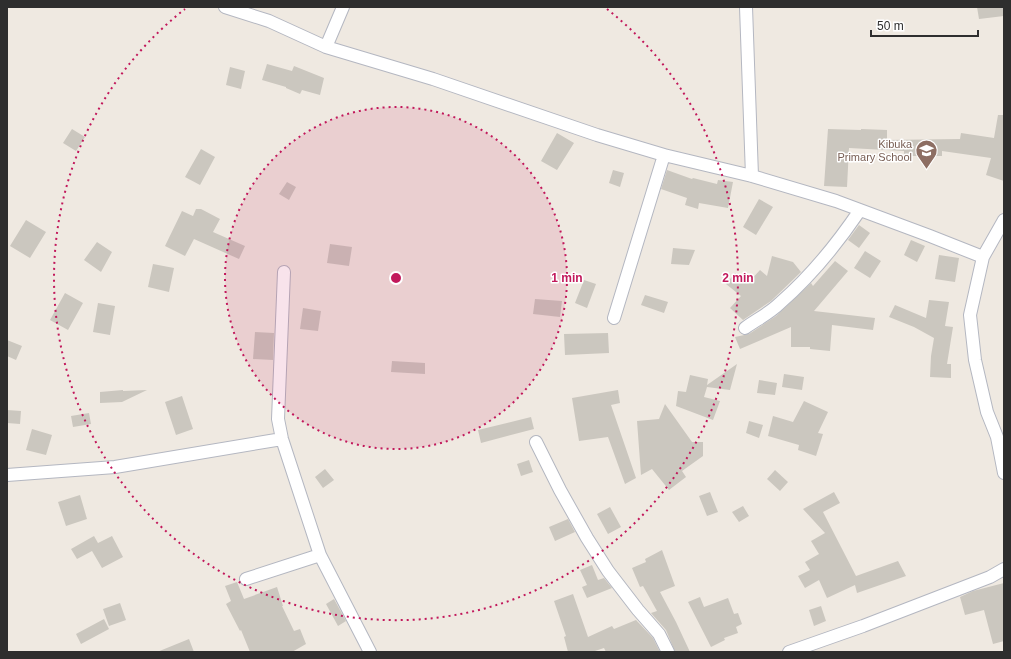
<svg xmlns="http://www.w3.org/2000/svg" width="1011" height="659" viewBox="0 0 1011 659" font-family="Arial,sans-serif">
  <rect width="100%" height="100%" fill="#efe9e1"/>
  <path fill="#cbc7bf" d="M977,7h27v9l-25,3z
    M267,64l25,7 2,-5 30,12 -4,17 -18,-5 -2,4 -14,-6v-1l-24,-7z
    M230,67l15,4 -4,18 -15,-4z
    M998,115h6v66l-18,-6 5,-17 -49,-7v5h-38v-5l-55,-3 -2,39 -23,-1 4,-57 33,1v-1l26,1v10l73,-1 1,-6 33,5z
    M72,129l13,8 -9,14 -13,-8z
    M557,133l17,10 -17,27 -16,-9z
    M201,149l14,8 -15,28 -15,-8z
    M613,170l11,3 -4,14 -11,-4z
    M667,170l25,9 1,-1 24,6 1,-4 15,2 -5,26 -29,-5 -1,6 -13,-4 2,-7 -26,-9z
    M287,182l9,5 -7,13 -10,-6z
    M759,199l14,8 -17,28 -13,-8z
    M196,209h5l19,10 -7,13 32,14 -6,13 -45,-20 -9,17 -20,-10 17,-35 11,5z
    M26,220l20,12 -16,26 -20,-12z
    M859,225l11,8 -11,15 -11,-8z
    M911,240l14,6 -8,16 -13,-7z
    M97,242l15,10 -11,20 -17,-12z
    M330,244l22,3 -3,19 -22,-3z
    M673,248l22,2 -6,15 -18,-1z
    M865,251l16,10 -11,17 -16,-10z
    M939,255l20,3 -4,24 -20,-3z
    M772,256l21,6 8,10 -30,29 -28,19 -13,-12 11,-12 -15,-12 9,-11 13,10 12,-13 7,6z
    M835,261l13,10 -34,40 61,7 -2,12 -41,-5 -2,26 -20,-2v-2h-19v-20l-51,22 -5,-12 14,-3 27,-18 35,-33 2,3z
    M153,264l21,4 -5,24 -21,-5z
    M584,280l12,4 -9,24 -12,-5z
    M65,293l18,10 -15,27 -18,-10z
    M645,295l23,7 -4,11 -23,-8z
    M535,299l27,2 -2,16 -27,-3z
    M929,300l20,2 -4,24 8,1 -6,37h4v14l-21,-1 1,-21 3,-18 -20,-11 -25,-10 6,-12 31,13z
    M98,303l17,3 -5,29 -17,-3z
    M303,308l18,3 -3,20 -18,-2z
    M255,332l19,1 -1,27 -20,-1z
    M608,333l1,20 -44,2 -1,-21z
    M7,340l15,6 -6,14 -9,-4z
    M392,361l33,2v11l-34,-2z
    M737,364l-7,26 -23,-3 -3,10 16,4 -7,19 -37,-14 2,-15 8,1 4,-17 18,4 -1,6z
    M784,374l20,3 -2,13 -20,-3z
    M759,380l18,3 -2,12 -18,-2z
    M123,390v1l24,-1 -25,12 -22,1v-11z
    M618,390l2,13 -9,2 25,73 -11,6 -17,-47 -29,4 -7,-43z
    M182,396l11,33 -17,6 -11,-33z
    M804,401l24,11 -10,21 5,1 -7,22 -18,-6 1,-5 -31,-9 5,-20 20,6z
    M665,404l27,38h11v14l-21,15 4,6 -17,13 -17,-21 -11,6 -4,-54 22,-2z
    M7,410l14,1 -1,13 -13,-1z
    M89,413l2,11 -18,3 -2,-11z
    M531,417l3,12 -53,14 -3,-13z
    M749,421l14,4 -4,13 -13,-5z
    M32,429l20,6 -6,20 -20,-5z
    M529,460l4,12 -12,4 -4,-12z
    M325,469l9,11 -11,8 -8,-11z
    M775,470l13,12 -8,9 -13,-12z
    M710,492l8,20 -11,4 -8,-20z
    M834,492l6,11 -17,9 33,64 42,-15 8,15 -49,17 -2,-8 -28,13 -8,-18 -14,8 -7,-12 12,-6 -5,-8 14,-8 -8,-13 14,-8 -22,-24z
    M80,495l7,24 -21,7 -8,-24z
    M743,506l6,10 -10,6 -7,-10z
    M610,507l11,20 -13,7 -11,-20z
    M568,519l7,13 -20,9 -6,-14z
    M94,536l4,7 14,-7 11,21 -21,11 -10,-17 -15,8 -6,-10z
    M662,550l13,36 -15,6 16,30 14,30h-15l-9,-22 -15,-17 6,-2 -14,-25 -3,1 -8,-19 14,-6 -1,-3z
    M592,565l6,15 6,-2 8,10 -25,10 -5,-11 5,-2 -7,-15z
    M237,582l7,17 33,-12 6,19h-1l12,25 6,-2 6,15 -14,8h-42l-9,-22 -1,1 -14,-27 5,-3 -6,-15z
    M1004,583v58l-11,3 -9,-34 -19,5 -5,-18 13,-6z
    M573,594l15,43 24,-11 2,3 22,-9 17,18 7,14h-54l-2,-4 -12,4h-24l-4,-15 2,-1 -12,-35z
    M700,597l4,10 24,-9 6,16 4,-1 4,11 -6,3 2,6 -14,5 1,2 -14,7 -23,-45z
    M334,599l12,22 -8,5 -12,-22z
    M120,603l6,17 -17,6 -6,-17z
    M821,606l5,15 -12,5 -5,-16z
    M104,619l5,10 -28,15 -5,-10z
    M189,639l5,13h-37z"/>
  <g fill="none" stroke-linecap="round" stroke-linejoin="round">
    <defs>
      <path id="minor" d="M225,7l44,14 57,26 107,32 164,56 67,20 88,21 84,25 94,35 53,21
        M746,7l6,169
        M326,47l17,-40
        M1004,220l-21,37 -13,58 5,45 12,52 10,25 7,36
        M284,272l-6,147 4,20 38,116 50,97
        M614,318l50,-163
        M745,328c11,-8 25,-15 35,-25 31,-27 57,-59 80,-93
        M536,442l24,48 27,48 21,33 30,39 21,24 9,18
        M7,475l108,-8 167,-28
        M246,579l74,-24
        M789,652l74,-26 127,-49 14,-8"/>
    </defs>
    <use href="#minor" stroke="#b4b7c1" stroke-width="14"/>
    <use href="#minor" stroke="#fff" stroke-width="12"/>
  </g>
  <circle cx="396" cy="278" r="171" fill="#c2185b" fill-opacity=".12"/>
  <g fill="none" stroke="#c2185b" stroke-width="2" stroke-dasharray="2 4">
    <circle cx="396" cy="278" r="171"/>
    <path d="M607 9A342 342 0 1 1 185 9"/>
  </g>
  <defs>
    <symbol id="school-pin" viewBox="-11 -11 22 30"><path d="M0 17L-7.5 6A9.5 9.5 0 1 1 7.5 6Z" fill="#8d6e63" stroke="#fff"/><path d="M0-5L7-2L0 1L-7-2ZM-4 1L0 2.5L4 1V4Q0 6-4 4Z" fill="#fff"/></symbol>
  </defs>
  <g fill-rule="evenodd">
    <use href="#school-pin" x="914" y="138" width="25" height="34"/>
  </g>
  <g text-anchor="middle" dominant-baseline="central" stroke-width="3" stroke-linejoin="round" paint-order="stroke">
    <g font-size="11" fill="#785e54" stroke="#fff" text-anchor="end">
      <text x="912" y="144">Kibuka<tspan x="912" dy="13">Primary School</tspan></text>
    </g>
  </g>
  <circle cx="396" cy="278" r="6" fill="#c2185b" stroke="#fff" stroke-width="2"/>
  <g font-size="12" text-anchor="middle" font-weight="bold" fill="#c2185b" stroke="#fff" stroke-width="3" stroke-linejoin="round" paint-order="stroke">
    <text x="567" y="282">1 min</text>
    <text x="738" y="282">2 min</text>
  </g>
  <rect width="1011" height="659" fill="none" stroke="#2e2e2e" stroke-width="16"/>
  <path d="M871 30v6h107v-6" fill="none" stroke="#2e2e2e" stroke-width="2"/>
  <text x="877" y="30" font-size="12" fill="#2e2e2e" stroke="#ffffff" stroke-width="3" paint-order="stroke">50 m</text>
</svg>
